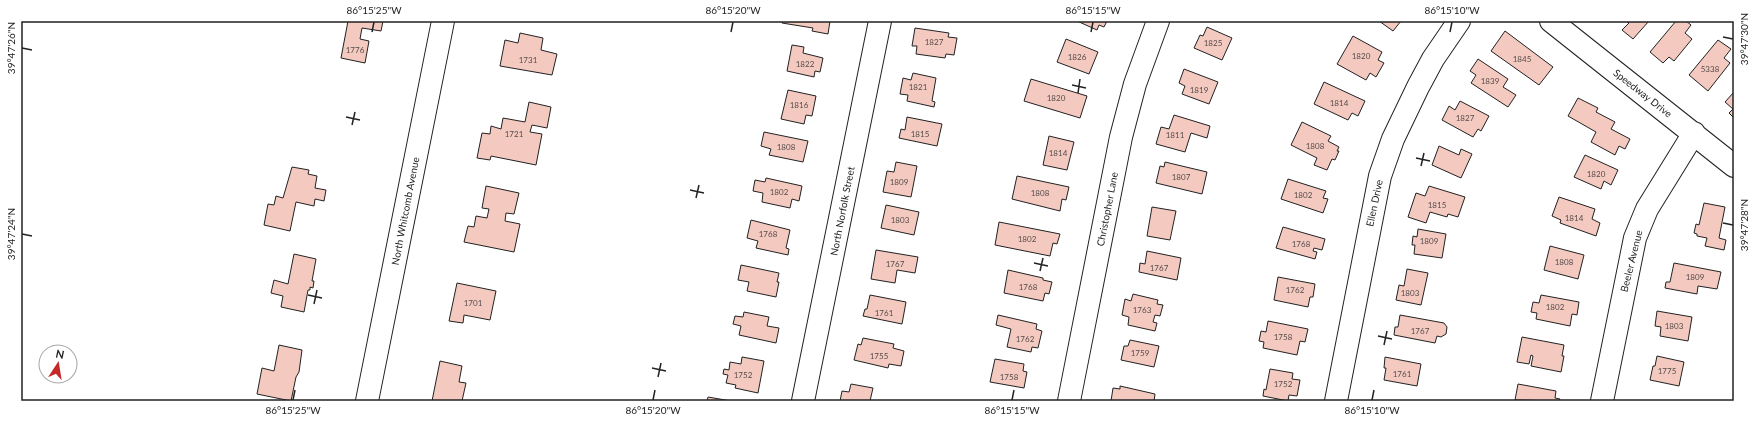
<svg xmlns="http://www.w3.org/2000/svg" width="1755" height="422" viewBox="0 0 1755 422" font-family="Lato,sans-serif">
  <rect width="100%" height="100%" fill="#fff"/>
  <path fill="#f3c9c0" stroke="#222" d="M348,21h35l-2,10 -19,-3 -2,11 9,2 -4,22 -24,-5z
    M782,21h48l-2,13 -16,-3 1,-3 -31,-5z
    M1077,21h30l-3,6 -5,-2 -2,5z
    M1379,21h22l-8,10z
    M1626,21h23l-16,18 -11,-9 7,-7z
    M1676,21h10l5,4 -6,8 7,6 -18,22 -5,-4 -6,6 -13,-11z
    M1207,27l25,11 -10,22 -28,-12 6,-13 3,1z
    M915,28l34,5 -1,4 9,1 -3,17 -8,-1 -1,4 -29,-4 1,-8h-5z
    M1505,31l48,36 -14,18 -48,-34z
    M520,33l23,5 -2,12 16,4 -5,21 -52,-9 5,-26 13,3z
    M1353,36l29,16 -4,8 6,3 -8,14 -6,-4 -4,7 -29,-16z
    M1066,39l32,13 -9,22 -32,-12z
    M1718,40l13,9 -7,9 6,5 -22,28 -19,-16z
    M792,45l12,2 -1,6 20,5 -3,14 -5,-1 -1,6 -27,-6z
    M1478,59l30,20 -5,8 13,8 -8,12 -37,-24 5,-8 -6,-4z
    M1184,69l34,13 -9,22 -27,-10 3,-8 -6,-3z
    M913,73l23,5 -4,23 3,1 -1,5 -27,-6 1,-6 -8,-1 3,-16 8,2z
    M1031,79l56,17 -7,22 -56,-17z
    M1324,82l41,19 -7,15 -6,-3 -4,7 -34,-16z
    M788,90l28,6 -4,20 -6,-1 -2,9 -23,-5z
    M1734,92v26l-5,-5 4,-4 -8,-7z
    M1578,98l20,10 -2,4 19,10 -4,7 19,10 -5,10 -6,-3 -4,9 -24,-13 5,-10 -28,-16z
    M1460,101l29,15 -8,15 -3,-2 -5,8 -31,-17 7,-14 6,4z
    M529,102l22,5 -4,21 -15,-3 -2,7 12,2 -6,31 -45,-9 -1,4 -13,-2 5,-25 8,1 1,-8 10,3 2,-11 22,4z
    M1174,115l36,11 -3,12 -16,-5 -6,19 -29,-8 5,-17 8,2z
    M907,117l35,7 -5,22 -38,-8 2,-9 4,1z
    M1302,122l29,14 -3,5 11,6 -2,4h2l-4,9 -3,-1 -5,11 -13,-5 3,-7 -26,-13z
    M764,132l44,9 -5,21 -34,-7 2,-6 -10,-3z
    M1049,136l25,6 -7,28 -24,-5z
    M1439,146l20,9 2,-6 11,5 -11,24 -29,-13z
    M1585,155l33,15 -7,15 -7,-4 -3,8 -27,-12z
    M896,162l21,4 -6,31 -28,-5 4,-21 7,1z
    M1165,162l42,10 -5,22 -46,-11 4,-17 4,1z
    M292,167l17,3 -1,4 9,2 -2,12 11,2 -2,11 -9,-2 -1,7 -18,-4 -6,29 -26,-6 4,-21 6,1 2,-9 7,2z
    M1017,176l52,11 -3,13 -4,-1 -2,12 -48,-12z
    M766,178l36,8 -3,15 -7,-2 -2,9 -28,-6 1,-9 -10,-2 2,-11 10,2z
    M1288,179l38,12 -3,7 5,1 -5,14 -42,-14z
    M486,186l33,7 -5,21 -8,-1 -1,8 15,3 -6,28 -50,-10 4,-16 6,1 2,-11 11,2 2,-9 -7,-1z
    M1429,186l36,11 -7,20 -10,-3 -1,3 -17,-5 -4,11 -18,-6 8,-24 9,3z
    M1559,197l36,12 -3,10 8,4 -4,13 -36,-13 1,-3 -9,-4z
    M1704,203l21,4 -6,31 7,2 -2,10 -19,-4 2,-8 -10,-2v-2l-3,-1 2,-9 3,1z
    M886,205l33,7 -5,23 -33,-7z
    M1152,207l24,4 -6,29 -23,-4z
    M751,220l39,10 -4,18 3,1 -1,6 -32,-7 2,-7 -11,-3z
    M999,222l61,12 -3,10 -4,-1 -3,13 -55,-11z
    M1283,227l42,12 -3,11 -8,-2 -1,3 4,1 -2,7 -39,-11z
    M1418,229l28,5 -4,24 -28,-4 1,-9h-3l1,-9 4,1z
    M1550,246l34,9 -6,24 -34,-9z
    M876,250l42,7 -3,16 -18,-3 -2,13 -24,-4z
    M1147,251l34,7 -4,22 -38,-8 1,-9 5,1z
    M294,254l22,5 -4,22h2l-1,7 -3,-1v3h-2l-4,22 -23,-5 2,-11 -12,-3 3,-13 14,4z
    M1674,263l47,9 -4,17 -19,-3 -1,8 -32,-6 1,-6h4z
    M741,265l38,8 -2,9h2l-3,15 -29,-6 2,-9 -11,-2z
    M1407,269l21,4 -7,32 -25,-5 3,-15 5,1z
    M1008,270l35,8v2l9,2 -3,12 -4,-1 -2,8 -39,-8z
    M1278,277l37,7 -2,13h-3l-2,10 -34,-7z
    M457,283l39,8 -6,29 -26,-5 -1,8 -14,-2z
    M1133,294l25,6 -1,4 6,1 -3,11 -5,-1 -2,7 4,1 -2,8 -27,-6 1,-8 -7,-2 3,-16 6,2z
    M870,295l36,7 -4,22 -39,-8 2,-7h2z
    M1541,295l38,7 -2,13 -5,-1 -2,12 -34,-7 1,-6 -6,-1 2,-10 6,1z
    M1657,311l35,6 -4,24 -28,-5 1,-9 -6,-1z
    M744,312l25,5 -2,9 12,2 -3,15 -37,-8 2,-9 -8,-2 2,-8 8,1z
    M998,315l39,9 -1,5 6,2 -4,17 -6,-1 -1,5 -24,-5 4,-18 -15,-4z
    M1400,315l44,8 3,4 -1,7 -5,3 -4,-1 -2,7 -41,-8 1,-8h3z
    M1268,321l40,8 -3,13 -5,-1 -3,14 -34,-7 1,-6 -5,-1 2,-10 5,1z
    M1522,337l42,8 -2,11h2l-3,16 -30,-6 2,-10 -2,-1 -2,9 -12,-2z
    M863,338l31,6 -1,4 11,3 -3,15 -12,-2 -1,4 -34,-8 4,-16 3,1z
    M1130,340l29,6 -5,21 -33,-7 3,-14h4z
    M279,345l23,5 -3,22 -3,5 -5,24 -34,-7 5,-26 12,3z
    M1657,356l27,6 -5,24 -29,-6 3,-14h2z
    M742,357l22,4 -6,32 -23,-5 1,-3 -10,-2 2,-8 -5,-1 1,-5 5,1 1,-8 11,2z
    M1385,357l36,7 -4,22 -33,-6 2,-12h-2z
    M995,359l29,5 -1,7 4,1 -3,16 -34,-6z
    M440,361l22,5 -3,16 7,1 -4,18h-30z
    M1270,369l23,4 -1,6 8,1 -3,16 -8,-1 -1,6 -25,-5 1,-7 2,1z
    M851,384l22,4 -3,13h-30l2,-10 7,1z
    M1518,384l38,7 -1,7 5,1 -1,2 -44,-1z
    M1120,386l35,8 -1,7h-43l2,-13 7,1z
    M708,397l23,4h-24z"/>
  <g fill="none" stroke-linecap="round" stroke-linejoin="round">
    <defs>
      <path id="minor" d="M1551,21l183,145
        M367,401l76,-380
        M803,401l77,-380
        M1069,401l52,-264 14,-53 23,-63
        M1336,401l44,-225 13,-37 25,-52 15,-28 26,-38
        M1602,401l33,-163 12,-29 47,-76"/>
    </defs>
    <use href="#minor" stroke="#222" stroke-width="24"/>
    <use href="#minor" stroke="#fff" stroke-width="22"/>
  </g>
  <path fill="none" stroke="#222" stroke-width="1.5" d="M372,32l2,-10M731,32l2,-10M1091,32l2,-10M1450,32l2,-10M1723,37l10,2M22,48l10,2M1072,85l14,3M1078,93l2,-14M346,117l14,3M352,125l3,-13M1416,158l14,3M1421,166l3,-13M690,190l14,3M696,198l3,-13M1723,223l10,2M22,234l10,2M1034,263l14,3M1040,271l3,-13M308,295l14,3M314,304l3,-14M1378,336l14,3M1384,345l3,-14M652,368l14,3M658,377l3,-14M293,400l2,-10M653,400l2,-10M1012,400l2,-10M1372,400l2,-10"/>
  <g text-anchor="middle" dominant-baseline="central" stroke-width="3" stroke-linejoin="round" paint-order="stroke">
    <g font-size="8" fill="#564c4a">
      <text x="934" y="42">1827</text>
      <text x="1213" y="43">1825</text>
      <text x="355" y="50">1776</text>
      <text x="1361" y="56">1820</text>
      <text x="1077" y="57">1826</text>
      <text x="1522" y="59">1845</text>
      <text x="528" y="60">1731</text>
      <text x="805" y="64">1822</text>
      <text x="1710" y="69">5338</text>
      <text x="1490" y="81">1839</text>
      <text x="918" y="87">1821</text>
      <text x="1199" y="90">1819</text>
      <text x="1056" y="98">1820</text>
      <text x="1339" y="103">1814</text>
      <text x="799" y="105">1816</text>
      <text x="1465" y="118">1827</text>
      <text x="514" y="134">1721</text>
      <text x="920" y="134">1815</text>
      <text x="1175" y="135">1811</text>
      <text x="1315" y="146">1808</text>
      <text x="786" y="147">1808</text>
      <text x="1058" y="153">1814</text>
      <text x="1596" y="174">1820</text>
      <text x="1181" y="177">1807</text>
      <text x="899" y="182">1809</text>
      <text x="779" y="192">1802</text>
      <text x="1040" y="193">1808</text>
      <text x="1303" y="195">1802</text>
      <text x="1437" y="205">1815</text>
      <text x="1574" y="218">1814</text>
      <text x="900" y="220">1803</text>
      <text x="768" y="234">1768</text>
      <text x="1027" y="239">1802</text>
      <text x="1429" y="241">1809</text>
      <text x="1301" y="244">1768</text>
      <text x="1564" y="262">1808</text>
      <text x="895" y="264">1767</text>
      <text x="1159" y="268">1767</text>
      <text x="1695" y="277">1809</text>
      <text x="1028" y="287">1768</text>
      <text x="1295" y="290">1762</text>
      <text x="1410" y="293">1803</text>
      <text x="473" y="303">1701</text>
      <text x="1555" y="307">1802</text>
      <text x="1142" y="310">1763</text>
      <text x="884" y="313">1761</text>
      <text x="1674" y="326">1803</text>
      <text x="1420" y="331">1767</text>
      <text x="1283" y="337">1758</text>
      <text x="1025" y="339">1762</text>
      <text x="1140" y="353">1759</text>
      <text x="879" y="356">1755</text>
      <text x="1667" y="371">1775</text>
      <text x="1402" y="374">1761</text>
      <text x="743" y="375">1752</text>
      <text x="1009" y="377">1758</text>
      <text x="1283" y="384">1752</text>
    </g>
    <g font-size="10" fill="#222" stroke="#fff">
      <text transform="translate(1643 93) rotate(38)">Speedway Drive</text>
      <text transform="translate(1374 203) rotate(-78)">Ellen Drive</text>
      <text transform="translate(1107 209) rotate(-79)">Christopher Lane</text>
      <text transform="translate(405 211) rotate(-79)">North Whitcomb Avenue</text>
      <text transform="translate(842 211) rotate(-79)">North Norfolk Street</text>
      <text transform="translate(1631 261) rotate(-76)">Beeler Avenue</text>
    </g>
  </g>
  <rect width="1755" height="422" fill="none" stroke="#ffffff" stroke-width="44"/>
  <g transform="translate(58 364) rotate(12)"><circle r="19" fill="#ffffff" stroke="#a7a7a7"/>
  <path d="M0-3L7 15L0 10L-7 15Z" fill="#c62828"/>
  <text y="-6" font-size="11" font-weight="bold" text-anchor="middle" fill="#222222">N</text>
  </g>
  <rect x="22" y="22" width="1711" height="378" fill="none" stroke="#222" stroke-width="1.5"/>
  <g font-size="10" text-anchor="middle" fill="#222">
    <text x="374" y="14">86°15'25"W</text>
    <text x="733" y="14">86°15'20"W</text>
    <text x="1093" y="14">86°15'15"W</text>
    <text x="1452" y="14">86°15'10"W</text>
    <text transform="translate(1744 39) rotate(-90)" y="4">39°47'30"N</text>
    <text transform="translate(11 48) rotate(-90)" y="4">39°47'26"N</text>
    <text transform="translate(1744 225) rotate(-90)" y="4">39°47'28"N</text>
    <text transform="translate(11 234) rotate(-90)" y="4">39°47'24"N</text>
    <text x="293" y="414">86°15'25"W</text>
    <text x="653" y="414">86°15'20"W</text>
    <text x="1012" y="414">86°15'15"W</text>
    <text x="1372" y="414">86°15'10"W</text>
  </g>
</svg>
